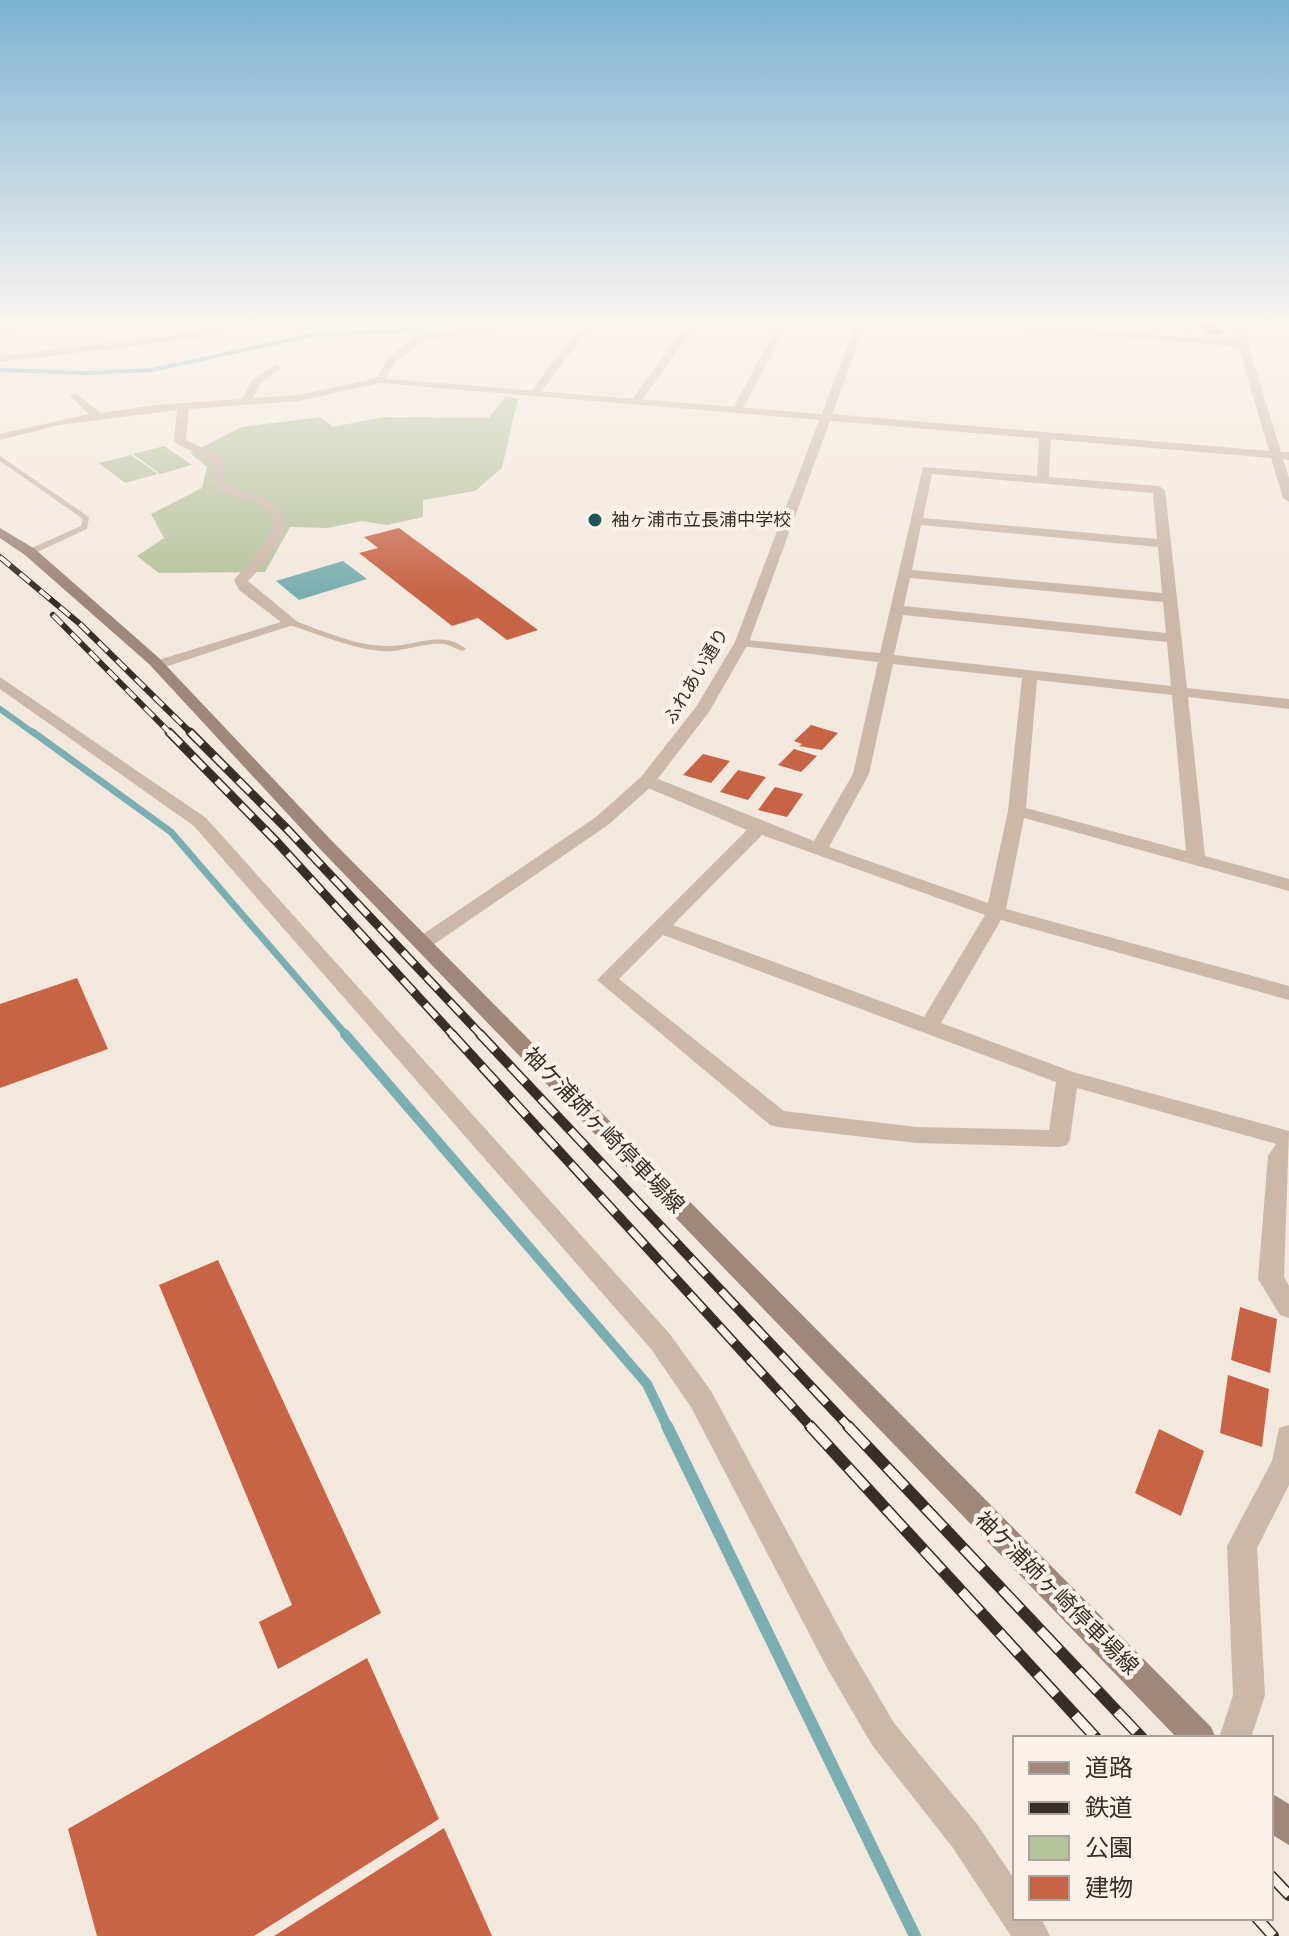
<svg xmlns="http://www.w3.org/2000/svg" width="1289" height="1936" viewBox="0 0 1289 1936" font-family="'Fira Sans','Noto Sans JP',sans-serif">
  <rect width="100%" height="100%" fill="#f3e8dd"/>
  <path fill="#b6c29c" d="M505,397l13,2 -16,69 -27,23 -52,9v17l-36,8 -25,-4 -35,7 -37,-1 -25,45 -106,1 -22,-17 27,-18 -13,-24 51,-26 5,-21 -17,-14 52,-26 78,-10 13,10 50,-10 106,1z
    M164,446l28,19 -32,9 -27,-20z
    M131,455l27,19 -33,9 -26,-20z"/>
  <path fill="#7baeb0" d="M343,561l24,18 -68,21 -23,-19z"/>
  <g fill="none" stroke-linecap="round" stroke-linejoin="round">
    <path stroke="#7baeb0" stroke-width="4" d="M0,370l86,3 66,-3 160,-35 87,-4 56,-8"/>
    <path stroke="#7baeb0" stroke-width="6" d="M0,709l35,25"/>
    <path stroke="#7baeb0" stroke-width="7" d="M33,732l138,100 176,204"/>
    <path stroke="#7baeb0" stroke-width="10" d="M345,1034l302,350 21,44"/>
    <path stroke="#7baeb0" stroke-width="12" d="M667,1426l248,510"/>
  </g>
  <path fill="#c76446" d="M1198,323h18l8,12 -19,-1z
    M399,528l139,102 -31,10 -29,-22 -26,8 -93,-73 19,-5 -14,-11z
    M811,725l27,8 -16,17 -23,-4 3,-2 -8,-3z
    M794,749l23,7 -16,16 -23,-7z
    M703,754l27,7 -19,22 -28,-8z
    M738,770l28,7 -18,23 -28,-8z
    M775,787l28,7 -16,23 -29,-7z
    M77,978l31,71 -108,39v-84z
    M218,1260l163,353 -103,56 -19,-47 33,-17 -133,-320z
    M1240,1307l37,12 -7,54 -39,-13z
    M1228,1375l41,14 -7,58 -42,-14z
    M1159,1429l45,22 -23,65 -46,-23z
    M367,1658l72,161 -185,117h-157l-29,-107z
    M444,1828l48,108h-218z"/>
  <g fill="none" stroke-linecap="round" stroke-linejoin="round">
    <path fill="#cbb8a8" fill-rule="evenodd" d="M1115,323h5l1,2 -5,1z
      M1183,323h5l5,10h-4z
      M0,456l89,61 -2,12 -54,25h-6v-4l54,-24 2,-7 -83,-58z
      M289,621h6c29,10 60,25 92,25 27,1 55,-17 79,3l-4,2c-6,-2 -11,-6 -18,-7 -21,-2 -41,9 -63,7 -32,-3 -62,-17 -92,-26z"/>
    <path fill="#cbb8a8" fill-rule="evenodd" d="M15,323h16l-31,11v-6z
      M230,323h17l-55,16 -192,23v-6l192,-23z
      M404,323h11l9,11 88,-11h32l-119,17 -30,22 -11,20 -4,1 -82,18 -109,8 -3,31 36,17 4,12 -4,12c13,10 27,11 42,17 44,18 4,62 -16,83l51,42 -137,45h-10v-6l129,-40 -42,-32 -5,-10c14,-18 61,-58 24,-76 -16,-7 -32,-8 -46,-19l1,-23 -39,-20 3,-32 -118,15 -59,15v-6l89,-20 -19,-18 5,-3 26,20 54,-8 87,-6 10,-19 24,-15 5,3 -21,16 -7,14 45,-3 78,-17 12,-20 28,-22z
      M583,323h10l-54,72h-8v-4z
      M687,323h10l-57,80h-8l-1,-2z
      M779,323h10l-47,87 -9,2 -1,-2z
      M939,323h51l253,18 5,3 -5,3z
      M1045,433l6,3 -2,41 110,9 6,4 22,198 102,11v10l-101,-12 17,159 84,23v12l-265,-73 -18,91 283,77v14l-288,-80 -60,103 132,49 216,59 -5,146 5,9v32l-9,-3 -22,-36 10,-123 8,-12 -199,-56 -7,51 -3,6 -8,2 -143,-4 -138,-16 -8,-2 -173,-145 150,-150 -106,-45 -2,-4 2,-4h12l161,64 39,-67 25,-112 -136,-16 -7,-4 2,-3 143,14 43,-186 114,9 2,-40zM932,474l221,19 4,46 -234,-21zM921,525l237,22 4,46 -250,-23zM910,578l253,24 3,31 -262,-27zM903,615l264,27 4,44 -277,-31zM893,664l129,14 -14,133 -20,92 -159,-56 40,-73zM1037,680l135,15 14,156 -160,-43zM762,835l223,80 -61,102 -251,-92zM663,935l393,147 -7,48 -133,-3 -132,-16 -165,-132z
      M0,677l206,141 463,515 42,58 138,255 45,77 83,101 38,56v38h26l9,18h-39l-58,-88 -81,-103 -45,-77 -136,-261 -40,-58 -457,-523 -194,-137z
      M1289,1425v60l-32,63 8,147 -14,43h-32l14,-43 -6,-149 45,-85 7,-33z"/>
    <path fill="#cbb8a8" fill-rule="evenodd" d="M856,323h10l-34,91 437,37 -31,-107 1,-21h10l-1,21 33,108h8v8l-6,-1 6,19v24l-6,-4 -12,-40 -441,-37 -81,221 -40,70 -56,73 -45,40 -178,122h-14l-3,-4 3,-4 180,-122 45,-40 55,-70 39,-65 84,-222 -439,-37 -4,-1v-4l446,36z"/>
    <path fill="#9f8779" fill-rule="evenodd" d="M0,528l35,21 124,109 173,183 879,886 5,11h-39l-857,-889 -171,-185 -124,-109 -25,-17z
      M1271,1793l18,11v41l-18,-11z"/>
    <defs>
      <path id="rail-far3" d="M0,557l80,67 112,110
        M53,615l118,119"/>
      <path id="rail-far2" d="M169,732l107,109 178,195
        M190,732l98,98 194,206"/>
      <path id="rail-far1" d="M452,1034l360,394
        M480,1034l370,394"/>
      <path id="rail" d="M810,1426l286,312
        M848,1426l294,312
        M1271,1876l18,19
        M1257,1918l16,18"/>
    </defs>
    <use href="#rail-far3" stroke="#382d28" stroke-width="6"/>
    <use href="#rail-far2" stroke="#382d28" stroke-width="9"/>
    <use href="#rail-far1" stroke="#382d28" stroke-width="10"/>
    <use href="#rail" stroke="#382d28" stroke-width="12"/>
    <use href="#rail-far3" stroke="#faf2e9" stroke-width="4" stroke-dasharray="13" stroke-linecap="butt"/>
    <use href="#rail-far2" stroke="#faf2e9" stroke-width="6" stroke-dasharray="17" stroke-linecap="butt"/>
    <use href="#rail-far1" stroke="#faf2e9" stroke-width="7" stroke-dasharray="22" stroke-linecap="butt"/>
    <use href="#rail" stroke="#faf2e9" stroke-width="9" stroke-dasharray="28" stroke-linecap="butt"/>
  </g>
  <linearGradient id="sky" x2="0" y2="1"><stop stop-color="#7cb2d2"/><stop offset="0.54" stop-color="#faf5f0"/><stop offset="1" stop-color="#faf5f0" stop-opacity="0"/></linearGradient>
  <rect width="1289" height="594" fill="url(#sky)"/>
  <circle fill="#1d575a" stroke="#faf2e9" stroke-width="3" cx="595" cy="520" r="8"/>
  <g text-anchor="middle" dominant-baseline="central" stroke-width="8" stroke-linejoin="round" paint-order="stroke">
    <g font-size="18" fill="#382d28" stroke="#faf2e9" text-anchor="start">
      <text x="611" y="520">袖ヶ浦市立長浦中学校</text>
    </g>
    <g font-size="18" fill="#382d28" stroke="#faf2e9">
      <text transform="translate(696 676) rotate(-59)">ふれあい通り</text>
    </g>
    <g font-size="22" fill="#382d28" stroke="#faf2e9">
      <text transform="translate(604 1130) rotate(46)">袖ケ浦姉ヶ崎停車場線</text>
      <text transform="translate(1057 1593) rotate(45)">袖ケ浦姉ヶ崎停車場線</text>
    </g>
  </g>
  <rect x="1013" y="1736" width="260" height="184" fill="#faf2e9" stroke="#aca39c" stroke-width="2"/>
  <rect x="1029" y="1762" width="40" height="12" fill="#9f8779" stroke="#aca39c" stroke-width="2"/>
  <text x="1085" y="1776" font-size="24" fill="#382d28">道路</text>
  <rect x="1029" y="1802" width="40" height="12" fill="#382d28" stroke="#aca39c" stroke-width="2"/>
  <text x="1085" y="1816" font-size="24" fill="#382d28">鉄道</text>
  <rect x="1029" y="1836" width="40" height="24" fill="#b6c29c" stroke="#aca39c" stroke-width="2"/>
  <text x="1085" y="1856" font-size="24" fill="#382d28">公園</text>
  <rect x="1029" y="1876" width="40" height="24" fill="#c76446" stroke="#aca39c" stroke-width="2"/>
  <text x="1085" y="1896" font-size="24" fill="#382d28">建物</text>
</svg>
